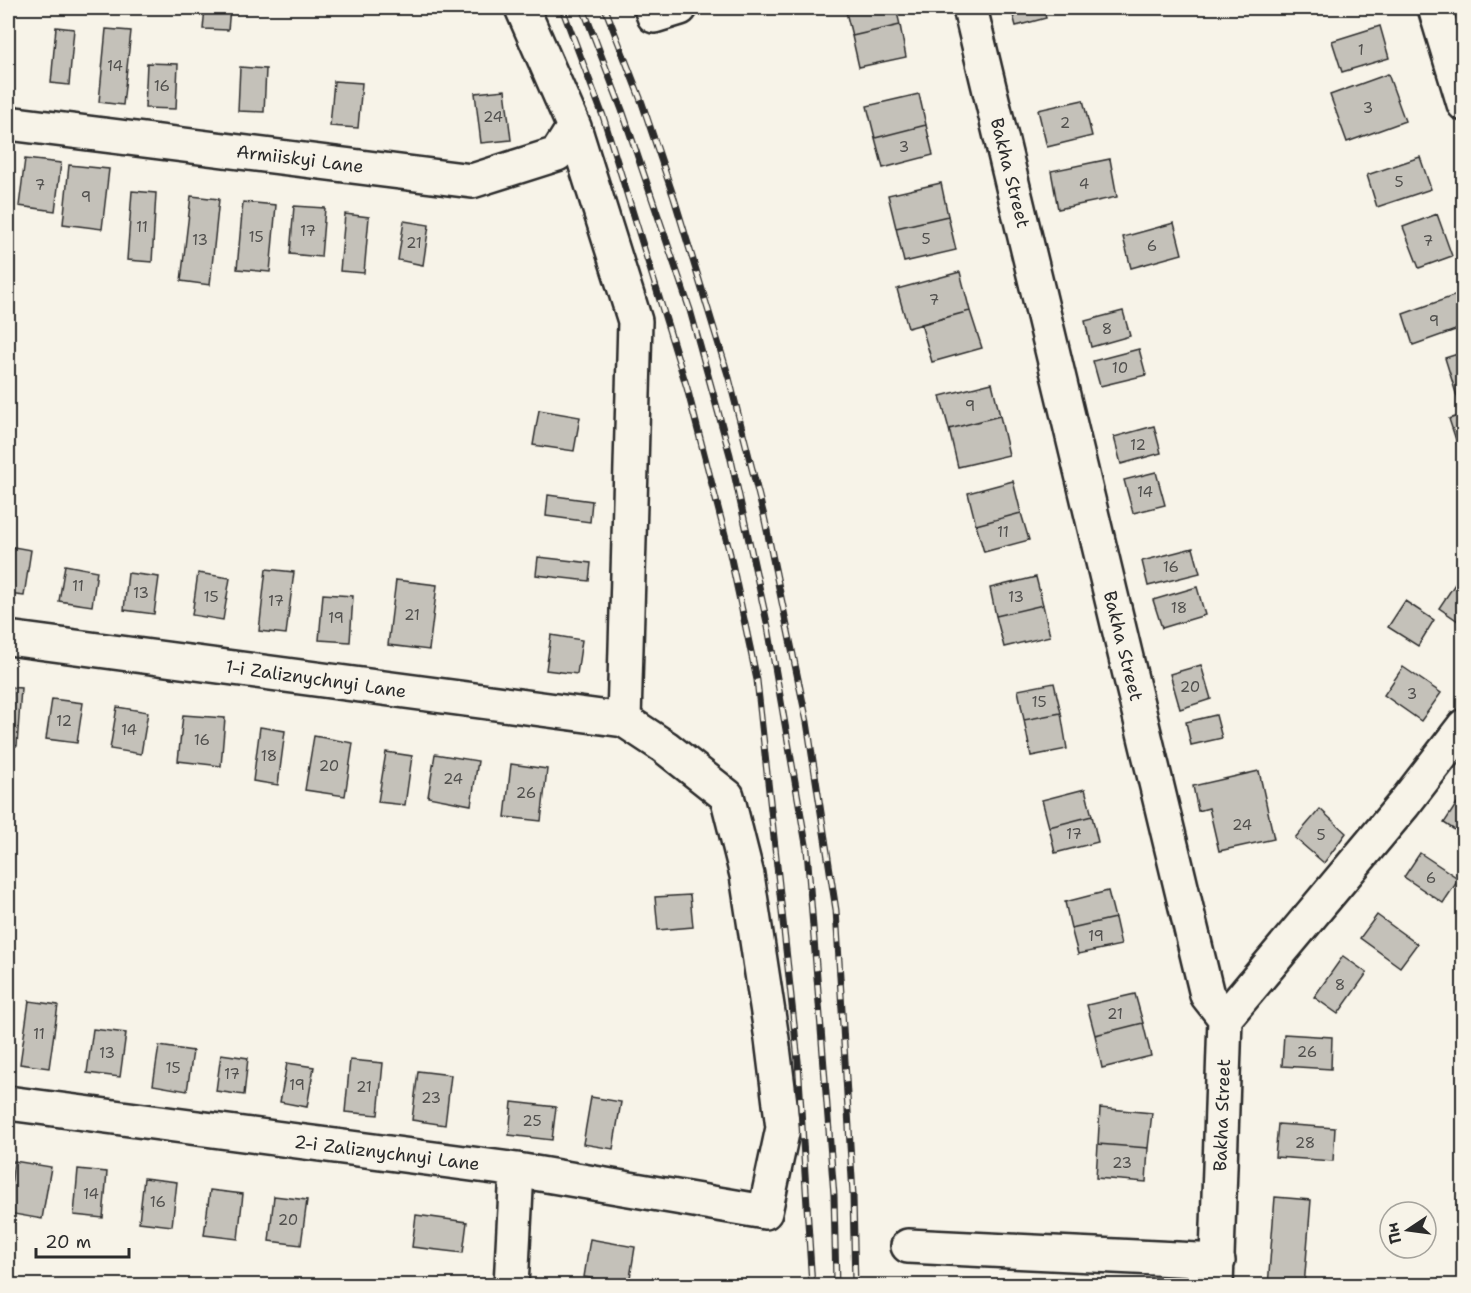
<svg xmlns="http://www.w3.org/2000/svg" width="1471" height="1293" viewBox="0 0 1471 1293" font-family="'Shantell Sans',sans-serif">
  <rect width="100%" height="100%" fill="#f7f3e8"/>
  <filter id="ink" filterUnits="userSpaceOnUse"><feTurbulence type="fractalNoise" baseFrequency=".0167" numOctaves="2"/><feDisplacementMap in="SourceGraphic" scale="12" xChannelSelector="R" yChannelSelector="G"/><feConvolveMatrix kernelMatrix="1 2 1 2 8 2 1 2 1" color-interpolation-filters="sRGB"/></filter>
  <g filter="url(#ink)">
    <path fill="#c4c1b9" stroke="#2b2b2b" stroke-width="1.5" d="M205,8h25l-2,22 -25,-1z
      M845,8h51l4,17 -48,11z
      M1011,8h32l3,10 -30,8z
      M900,25l6,32 -47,10 -7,-31z
      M1380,26l9,32 -47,14 -10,-31z
      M56,27l18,2 -5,56 -18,-2z
      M106,29l25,2 -8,74 -24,-3z
      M147,63l31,1 -2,45 -31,-1z
      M240,67l26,2 -2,43 -26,-1z
      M1388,74l17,47 -58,21 -17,-47z
      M334,81l28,2 -4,45 -28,-2z
      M505,90l6,50 -30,3 -6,-50z
      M919,94l7,31 -51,13 -8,-32z
      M1083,100l9,36 -45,11 -9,-37z
      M926,125l7,30 -50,13 -8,-30z
      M1420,157l11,32 -54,18 -10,-32z
      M25,159l36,4 -6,48 -36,-5z
      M1110,159l7,38 -59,12 -7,-38z
      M69,165l40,4 -7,60 -39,-5z
      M941,183l7,33 -52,12 -8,-33z
      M132,191l24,2 -4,69 -25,-2z
      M191,196l28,3 -9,86 -29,-4z
      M243,202l33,3 -6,67 -33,-3z
      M294,206l31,2 -4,49 -31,-3z
      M345,214l24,3 -5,56 -24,-2z
      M1437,214l15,42 -33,12 -16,-41z
      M948,216l8,34 -52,12 -8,-34z
      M404,221l25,4 -6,40 -25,-5z
      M1174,223l8,31 -51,14 -8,-31z
      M960,272l10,39 -62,17 -11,-39z
      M1462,293l2,34 -51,18 -10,-31z
      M970,311l12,37 -50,14 -11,-38z
      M1123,311l7,25 -39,11 -6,-26z
      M1139,349l7,26 -46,11 -7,-25z
      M1464,352v53l-4,1 -15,-48z
      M992,383l8,33 -51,13 -9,-33z
      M539,410l41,7 -6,34 -41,-6z
      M1464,414v31l-6,1 -9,-27z
      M1000,416l9,39 -51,12 -9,-38z
      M1154,426l7,27 -40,11 -7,-27z
      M1156,472l9,33 -32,8 -9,-33z
      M1013,481l8,32 -45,12 -8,-32z
      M548,495l44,6 -2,21 -44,-6z
      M1021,513l8,27 -45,12 -8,-27z
      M8,546l23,4 -7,46 -16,-2z
      M1193,548l7,25 -52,13 -6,-25z
      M538,557l53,6 -2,18 -53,-6z
      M65,565l32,6 -5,35 -33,-5z
      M266,569l28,3 -8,62 -27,-3z
      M128,573l31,4 -5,37 -30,-4z
      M198,573l32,5 -7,42 -31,-5z
      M1036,577l7,28 -47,11 -6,-28z
      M396,580l41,5 -8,65 -41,-5z
      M1455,584l9,5v36l-25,-17z
      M1197,587l8,28 -43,13 -9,-28z
      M323,594l30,2 -3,46 -31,-2z
      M1405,601l29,19 -16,26 -30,-19z
      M1043,605l7,31 -46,11 -8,-31z
      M551,635l31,5 -5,34 -31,-4z
      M1201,665l10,34 -31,10 -10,-35z
      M1403,667l38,26 -20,28 -37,-26z
      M1054,683l7,30 -37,7 -6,-30z
      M8,687l13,1 -4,58 -9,-1z
      M52,699l31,4 -6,40 -31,-4z
      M117,707l31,5 -7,42 -31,-5z
      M1061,713l6,36 -36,7 -7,-36z
      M183,715l42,3 -4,48 -43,-5z
      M1216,715l6,23 -31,7 -5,-23z
      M260,727l25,4 -7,54 -25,-4z
      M314,736l39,7 -8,53 -40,-6z
      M386,752l26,4 -7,49 -27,-3z
      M435,754l43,7 -7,44 -43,-8z
      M511,764l36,5 -6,52 -36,-4z
      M1259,771l15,68 -55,12 -10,-43 -11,3 -5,-25z
      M1085,789l7,27 -43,11 -7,-27z
      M1463,794h1v42l-20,-13z
      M1320,809l26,24 -22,30 -29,-25z
      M1092,816l6,26 -43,11 -6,-26z
      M1420,853l39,26 -16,24 -39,-26z
      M1108,891l7,27 -44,10 -6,-26z
      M690,895l3,32 -35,3 -3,-33z
      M1377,915l40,29 -17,23 -40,-29z
      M1115,918l6,27 -43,9 -7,-26z
      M1343,956l24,17 -29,41 -24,-17z
      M1135,994l8,29 -48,12 -8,-30z
      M29,1001l29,4 -9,63 -29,-4z
      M1143,1023l8,33 -49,12 -7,-33z
      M93,1029l33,4 -6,44 -33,-4z
      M1284,1034l48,3 -1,32 -49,-3z
      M159,1046l34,5 -6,40 -34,-6z
      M221,1054l27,4 -4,37 -28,-4z
      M350,1060l33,3 -5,52 -33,-3z
      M287,1063l27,4 -7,40 -27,-5z
      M418,1071l33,4 -6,50 -33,-5z
      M591,1097l30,5 -8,47 -30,-5z
      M512,1102l44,5 -4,33 -43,-5z
      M1100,1108l52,5 -4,35 -50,-4z
      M1278,1124l57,4 -2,33 -58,-4z
      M1098,1144l50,4 -2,34 -50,-4z
      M14,1161l37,6 -9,52 -34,-6z
      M78,1169l29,3 -4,46 -29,-3z
      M144,1178l33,4 -5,44 -33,-4z
      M210,1190l33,4 -5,45 -34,-4z
      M274,1196l33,4 -6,45 -32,-4z
      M1275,1197l36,3 -7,86h-36z
      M416,1215l51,7 -4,31 -51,-6z
      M590,1239l45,8 -6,37 -45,-7z"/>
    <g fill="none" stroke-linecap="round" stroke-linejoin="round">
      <defs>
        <path id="street" d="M651,8l3,8 26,-8
          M970,8l237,987 18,23 -9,268
          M1435,8l29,96
          M8,123l464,58 85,-27 17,-27
          M8,638l616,82
          M1225,1018l179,-214 60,-78
          M8,1103l509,67 248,42 18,-84 -11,-89 -25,-164 -20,-79 -62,-49 -41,-27 11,-399 -61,-194 -52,-119
          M908,1246l310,15
          M511,1286l6,-116"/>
      </defs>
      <use href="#street" stroke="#2b2b2b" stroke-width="38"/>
      <use href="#street" stroke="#f7f3e8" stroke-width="33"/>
      <defs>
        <path id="rail" d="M562,8l41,108 84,272 43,166 27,126 41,381 14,225
          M583,8l39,102 68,200 40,145 38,172 39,223 27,345 2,91
          M605,8l37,95 32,95 55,180 35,138 43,206 29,188 17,285 2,91"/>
      </defs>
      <use href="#rail" stroke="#2b2b2b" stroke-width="7"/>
      <use href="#rail" stroke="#f7f3e8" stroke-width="4.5" stroke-dasharray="14" stroke-linecap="butt"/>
    </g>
  </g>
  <g text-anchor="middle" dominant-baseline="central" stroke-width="5" stroke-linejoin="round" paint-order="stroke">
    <g font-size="15" fill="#51504e">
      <text x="1361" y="50">1</text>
      <text x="115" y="66">14</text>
      <text x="162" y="86">16</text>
      <text x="1368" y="108">3</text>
      <text x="493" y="117">24</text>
      <text x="1065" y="123">2</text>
      <text x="904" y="147">3</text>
      <text x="1399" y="182">5</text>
      <text x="1084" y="184">4</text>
      <text x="40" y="185">7</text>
      <text x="86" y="197">9</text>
      <text x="142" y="227">11</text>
      <text x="308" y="231">17</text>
      <text x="256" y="237">15</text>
      <text x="926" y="239">5</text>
      <text x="200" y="240">13</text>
      <text x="1428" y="241">7</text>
      <text x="414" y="243">21</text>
      <text x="1152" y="246">6</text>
      <text x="934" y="300">7</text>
      <text x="1434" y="321">9</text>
      <text x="1107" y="329">8</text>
      <text x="1120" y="368">10</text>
      <text x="970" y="406">9</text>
      <text x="1138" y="445">12</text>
      <text x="1145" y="492">14</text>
      <text x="1003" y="532">11</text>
      <text x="1171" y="567">16</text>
      <text x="78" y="586">11</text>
      <text x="141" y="593">13</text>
      <text x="211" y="597">15</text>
      <text x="1016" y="597">13</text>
      <text x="276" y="601">17</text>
      <text x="1179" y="608">18</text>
      <text x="412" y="615">21</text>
      <text x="336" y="618">19</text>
      <text x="1190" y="687">20</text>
      <text x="1412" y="694">3</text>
      <text x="1039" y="702">15</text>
      <text x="64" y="721">12</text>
      <text x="129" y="730">14</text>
      <text x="202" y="740">16</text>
      <text x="269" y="756">18</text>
      <text x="329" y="766">20</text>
      <text x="453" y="779">24</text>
      <text x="526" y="793">26</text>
      <text x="1242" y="825">24</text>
      <text x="1074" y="834">17</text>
      <text x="1321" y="835">5</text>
      <text x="1431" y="878">6</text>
      <text x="1096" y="936">19</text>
      <text x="1340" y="985">8</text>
      <text x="1115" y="1014">21</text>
      <text x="39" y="1034">11</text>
      <text x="1307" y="1052">26</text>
      <text x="107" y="1053">13</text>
      <text x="173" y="1068">15</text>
      <text x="232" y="1074">17</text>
      <text x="297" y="1085">19</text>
      <text x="364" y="1087">21</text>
      <text x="431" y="1098">23</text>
      <text x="532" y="1121">25</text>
      <text x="1305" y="1143">28</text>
      <text x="1122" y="1163">23</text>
      <text x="91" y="1194">14</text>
      <text x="158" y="1202">16</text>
      <text x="288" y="1220">20</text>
    </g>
    <g font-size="18" fill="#2b2b2b" stroke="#f7f3e8">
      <text transform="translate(300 159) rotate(7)">Armiiskyi Lane</text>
      <text transform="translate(1010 173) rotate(76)">Bakha Street</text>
      <text transform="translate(1123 646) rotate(76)">Bakha Street</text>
      <text transform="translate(316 679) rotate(8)">1-i Zaliznychnyi Lane</text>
      <text transform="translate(1222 1115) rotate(-88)">Bakha Street</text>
      <text transform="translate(387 1153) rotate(7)">2-i Zaliznychnyi Lane</text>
    </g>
  </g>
  <rect width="1471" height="1293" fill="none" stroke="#f7f3e8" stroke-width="30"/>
  <rect x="15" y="15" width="1441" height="1263" fill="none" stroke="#2b2b2b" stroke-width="2" filter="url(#ink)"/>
  <g transform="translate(1408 1230) rotate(257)"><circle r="28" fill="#f7f3e8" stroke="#a5a39c" stroke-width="1.5"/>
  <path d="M0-4.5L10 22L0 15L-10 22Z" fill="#2b2b2b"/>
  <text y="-9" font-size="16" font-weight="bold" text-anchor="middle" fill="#2b2b2b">Пн</text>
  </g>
  <path d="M36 1248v9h93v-9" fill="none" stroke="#2b2b2b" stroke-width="3"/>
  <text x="45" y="1248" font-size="18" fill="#2b2b2b" stroke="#f7f3e8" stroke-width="4.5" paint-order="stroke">20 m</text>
</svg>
